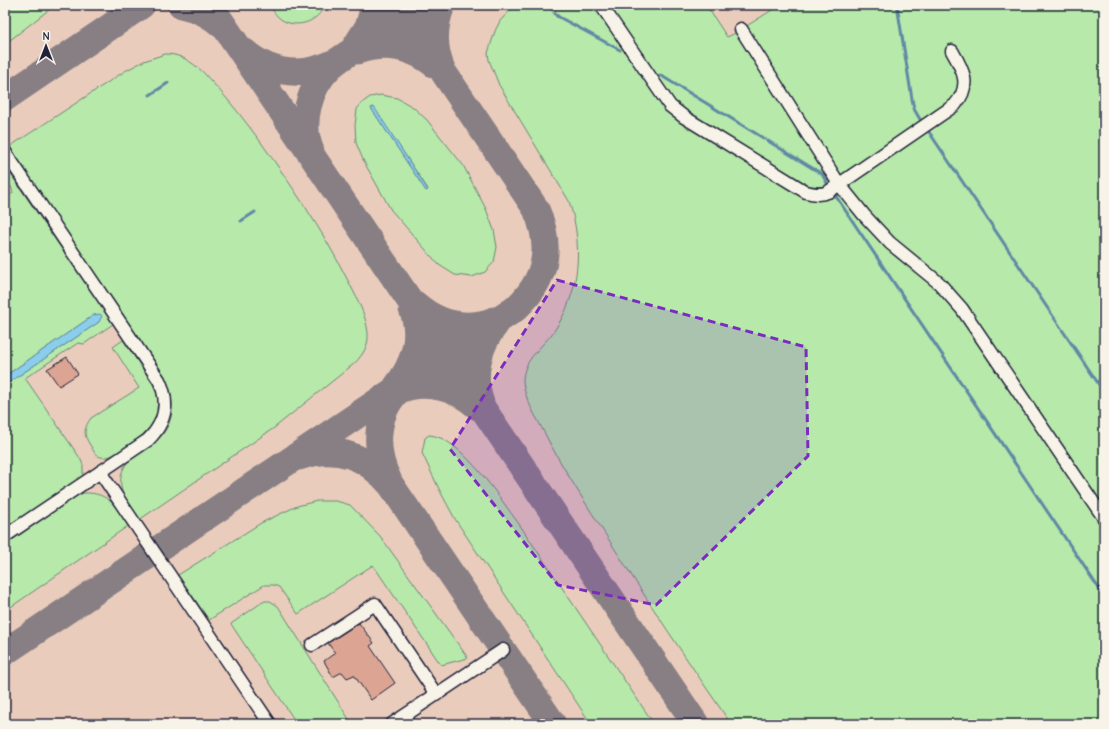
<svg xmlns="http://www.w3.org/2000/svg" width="1109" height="729" viewBox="0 0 1109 729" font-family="'Comic Neue',sans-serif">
  <rect width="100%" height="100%" fill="#efdcce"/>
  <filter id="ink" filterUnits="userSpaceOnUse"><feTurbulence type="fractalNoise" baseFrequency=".025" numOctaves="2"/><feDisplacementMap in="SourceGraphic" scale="8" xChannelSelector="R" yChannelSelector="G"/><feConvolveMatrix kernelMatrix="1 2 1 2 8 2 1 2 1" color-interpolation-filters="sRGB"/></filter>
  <g filter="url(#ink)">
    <path fill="#e9ccbc" d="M5,5h1099v719h-1099z"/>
    <path fill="#b6e9aa" stroke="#6c8672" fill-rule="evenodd" d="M5,5h50l-50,39z
      M270,5h54c-5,17 -27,24 -42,15 -6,-4 -9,-9 -12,-15z
      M515,5h33l9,13 2,-2 -8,-11h46l65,96 141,95 37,-4 99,97 26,32 139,205v198h-373c-42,-61 -83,-122 -122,-184 -22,-35 -45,-69 -64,-106 -8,-16 -21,-35 -22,-53 0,-22 20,-34 31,-50 27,-39 29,-87 15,-130l-70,-116 -10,-25 -1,-7 7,-22 5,-10z
      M606,5h100l21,32 11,-5 94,148c-2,10 -13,9 -21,10l-135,-85z
      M780,5h324v505l-130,-193 -82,-77 -47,-57 120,-85 -8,-31 3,16 -7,18 -112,76 -96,-150z
      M165,54c13,0 22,5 32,13 6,4 10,10 15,15 18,19 33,39 48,59 31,44 62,88 86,136 9,17 20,37 22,56 1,13 -5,21 -13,30l-81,65 -135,92c-6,-9 -15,-19 -17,-29 -3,-10 -1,-22 6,-29 7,-7 18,-12 25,-18 24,-20 23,-43 11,-69l-155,-228 116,-76 19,-10z
      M381,95l16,3 16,9 14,13 36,45 23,44 8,21 3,17 -3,15 -9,10 -13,5 -17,-2 -16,-10 -48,-55 -27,-48 -8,-19 -1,-18 2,-16 6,-7 7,-5zM373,107l55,82 -2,2 -55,-83z
      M5,166l108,158 -29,20 -6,-1 -53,35 55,80 3,7v11l-78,52v-143l94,-63 1,-4 -2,-3h-4l-89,61v-177l8,-6 -2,-7 -6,3z
      M123,340l32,47c3,11 5,22 0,33 -6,12 -41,41 -54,37 -5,-1 -7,-5 -9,-9 -8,-12 -10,-17 -1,-30l48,-30 -26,-41z
      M429,435c31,1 72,65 90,89l135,200h-63l-136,-205 -15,-28 -18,-38 3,-15z
      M84,493c26,-1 32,15 44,33l-123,85v-66l73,-50z
      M317,501h19l14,4 30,31 88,122 -27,7 -68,-100 -75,49 -19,-27 -5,-2h-10l-55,35 -31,-45 83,-52 36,-17z
      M265,601h5l8,5 74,118h-55l-66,-100 30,-21z"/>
    <path fill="#8aceeb" stroke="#6089a5" d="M374,107l54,83 -2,1 -55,-83z
      M100,314l2,2 -3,6 -94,63v-9l89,-61z"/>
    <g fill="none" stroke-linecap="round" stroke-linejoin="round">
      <path stroke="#6089a5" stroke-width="3" d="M897,5l15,94 2,10 7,12
        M555,14l2,2 63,34
        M660,75l162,99 5,9
        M150,95l18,-12
        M929,132l175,260
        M835,195l269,401
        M241,221l14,-9"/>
      <path stroke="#887f84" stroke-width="27" d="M181,5c15,3 30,10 42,21
        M210,5l486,719
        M355,47l14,-22 5,-20
        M357,51c28,-10 56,-4 78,14
        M245,52c28,24 59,26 92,9
        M440,64c-7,-20 -6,-39 2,-59
        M5,98l137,-93
        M311,151c-12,-28 -2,-63 19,-84 10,-9 22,-16 33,-23 19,-13 39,-26 58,-39
        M415,304c23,20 50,27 79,16
        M396,387c18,-23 27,-51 16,-78
        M399,390c27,-11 59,-2 79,17
        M481,403c-10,-27 -3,-57 15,-79
        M299,457c38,-13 67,-1 92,28l162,239
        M389,481c-15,-28 -15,-66 9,-90
        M5,652l510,-343c31,-28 38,-61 21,-100l-138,-204"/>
    </g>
    <path fill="#dca593" stroke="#22223b" d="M67,357l11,17 -19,12 -12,-17z
      M359,623l15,20 -4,3 25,37 -24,17 -17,-25 -7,3 -5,-6 -9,5 -9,-16 11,-8 -7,-10z"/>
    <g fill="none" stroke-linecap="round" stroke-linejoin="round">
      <defs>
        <path id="minor" d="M601,5l69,101 14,11 122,75c8,2 14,3 22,0l127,-87c17,-20 8,-35 -3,-54
          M741,29l98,155 25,31 26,28 49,40 23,26 142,209
          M5,152l154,228c11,23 6,43 -11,60l-143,96
          M100,472l170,252
          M312,645l63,-41 61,90
          M392,724l111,-74"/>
      </defs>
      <use href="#minor" stroke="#22223b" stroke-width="15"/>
      <use href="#minor" stroke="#f7f3e8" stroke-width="12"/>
    </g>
  </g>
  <path fill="#7b2cbf" fill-opacity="0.2" stroke="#7b2cbf" stroke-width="3" stroke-dasharray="8 5" stroke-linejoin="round" d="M557,280l249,67 2,109 -152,149 -98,-20 -108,-136z"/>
  <rect width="1109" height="729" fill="none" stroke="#f7f3e8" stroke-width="20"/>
  <rect x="10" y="10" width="1089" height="709" fill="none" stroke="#22223b" stroke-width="1.5" filter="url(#ink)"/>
  <g transform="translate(46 46)" stroke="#f7f3e8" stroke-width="3" paint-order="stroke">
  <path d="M0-3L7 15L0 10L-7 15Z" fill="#22223b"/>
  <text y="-6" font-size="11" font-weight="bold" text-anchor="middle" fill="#22223b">N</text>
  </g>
</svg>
